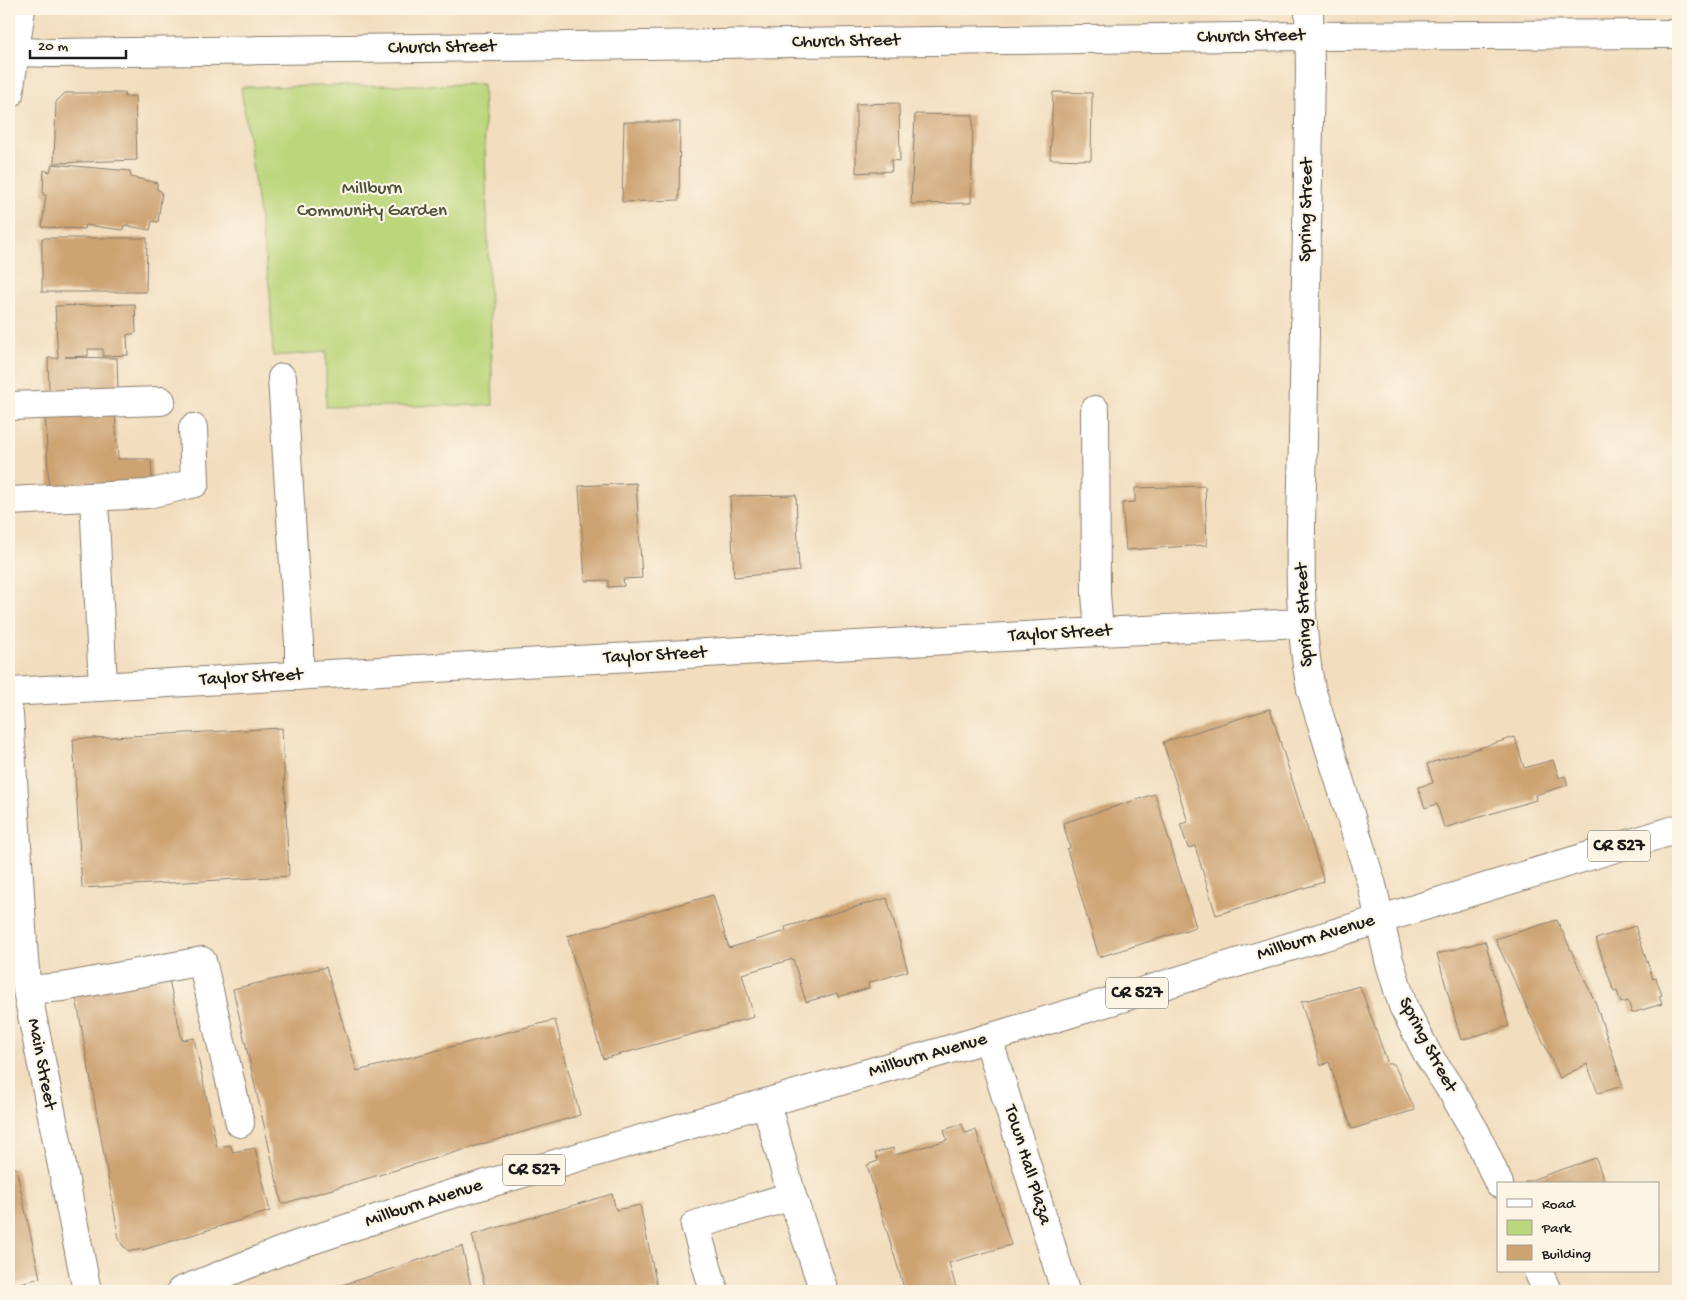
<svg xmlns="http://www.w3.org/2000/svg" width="1687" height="1300" viewBox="0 0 1687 1300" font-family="'Gochi Hand',sans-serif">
  <rect width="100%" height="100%" fill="#fcf5e5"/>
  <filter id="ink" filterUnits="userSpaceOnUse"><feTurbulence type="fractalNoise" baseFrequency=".02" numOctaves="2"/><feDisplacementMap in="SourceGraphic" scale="10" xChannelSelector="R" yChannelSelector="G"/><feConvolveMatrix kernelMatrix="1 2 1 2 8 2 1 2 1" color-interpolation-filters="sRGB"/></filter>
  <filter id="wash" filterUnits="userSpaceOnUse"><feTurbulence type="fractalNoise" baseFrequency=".0096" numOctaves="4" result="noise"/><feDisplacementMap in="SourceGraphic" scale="20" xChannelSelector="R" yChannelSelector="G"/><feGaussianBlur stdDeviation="1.12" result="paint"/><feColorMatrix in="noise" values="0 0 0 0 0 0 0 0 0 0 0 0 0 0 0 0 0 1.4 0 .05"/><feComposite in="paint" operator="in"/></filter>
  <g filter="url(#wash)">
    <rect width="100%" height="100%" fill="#f2ddbe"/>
    <path fill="#bcd67c" stroke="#6c794c" d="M483,84l10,321 -167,2v-55l-53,4 -3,-64 -29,-205z"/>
    <g id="blocks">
      <path fill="#cda372" d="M1053,92l39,1 -1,67 -41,-1z
        M65,93h60l-1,4 11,-1 2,64 -83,3 2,-61z
        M899,103l1,58 -9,-1 1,11 -36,2v-69z
        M915,114l58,1 -2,88 -60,1z
        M624,122h56l-1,78 -57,2z
        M52,164l78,7 1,6 26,6v6l5,3 -4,30 -6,-1 -2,9 -26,-5 -1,5 -38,-5 -1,4 -42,-2 4,-32h-3l1,-25 6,2z
        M42,238h105l-1,54h-104z
        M135,304l1,29 -9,2 1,20 -25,1v-7h-15v7l-23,1 52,1 1,36h-69l-1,-36h10l-3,-52z
        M45,410l70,3 3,46h33l1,23 -103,7z
        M636,483l6,95 -19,1 1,7 -16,1v-7l-23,1 -6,-95z
        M1205,486l2,59 -81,5 -4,-47 13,-1v-14z
        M796,495l3,76 -65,6 -4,-81z
        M1270,709l54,173 -108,33 -21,-69 -7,2 -8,-24 8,-2 -25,-80z
        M282,728l7,148 -207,12 -9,-149z
        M1515,737l9,31 29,-8 6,18 6,-2 3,9 -33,10 1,5 -92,28 -7,-24 -12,4 -7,-21 15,-4 -6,-19z
        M1155,794l41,133 -97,30 -32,-108 3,-1 -7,-25z
        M713,895l16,53 57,-17 -1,-4 102,-29 21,73 -40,12 1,5 -31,9 -1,-4 -31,9 -13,-43 -51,15 12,43 -151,42 -36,-123z
        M1557,920l39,84 27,82 -25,7 -11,-29 -27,14 -65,-139z
        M1635,926l18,53 3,-1 6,17 -3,1 3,8 -30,9 -4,-12 -7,2 -4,-12 -3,1 -18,-53z
        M1485,941l24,85 -48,14 -24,-86z
        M326,967l31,104 198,-51 25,95 -298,89 -49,-215z
        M168,975l14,65 12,-2 23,109 13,-2 3,7 22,-4 15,63 -124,38 -17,2 -6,-5 -4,-7 -44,-248z
        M1360,986l28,78h6l21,46 -63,19 -23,-67 -8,4 -20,-64z
        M962,1124l3,9 11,-3 35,115 -62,18 8,28h-52l-38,-126 11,-4 -3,-8 18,-5 2,7 52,-15 -3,-10z
        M1596,1158l9,26h-79l-1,-2z
        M16,1168l24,110 -31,8v-117z
        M612,1194l4,16 24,-5 18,86h-172l-14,-56z
        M462,1246l10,45h-148z"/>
    </g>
  </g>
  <g filter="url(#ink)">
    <use href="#blocks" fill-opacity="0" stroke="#877c6d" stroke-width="1"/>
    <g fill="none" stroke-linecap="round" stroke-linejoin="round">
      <defs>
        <path id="minor" d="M1309,9l1,62c-2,121 -5,243 -7,364 -1,83 -8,173 8,254l61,196 17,75 14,46 25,49 25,38 23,40 23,51
          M15,52l39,1 1255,-17 369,-2
          M282,378l17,265v33
          M9,406l152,-5
          M1095,410l1,184 3,38
          M94,498l9,189
          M9,501l139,-7 47,-11 -2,-55
          M9,692l604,-34 486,-26 203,-9
          M27,990l36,-3 139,-26 38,162
          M988,1038l77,253
          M766,1103l26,93
          M1538,1271l9,20
          M714,1291l-19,-66 97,-29 32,95"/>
        <path id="major" d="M9,94l12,-85
          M9,714l15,246 3,30 60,301
          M181,1291l113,-45 151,-50 564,-164 669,-203"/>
      </defs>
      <use href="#minor" stroke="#877c6d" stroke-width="30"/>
      <use href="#major" stroke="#877c6d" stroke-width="30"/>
      <use href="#minor" stroke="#fff" stroke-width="28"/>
      <use href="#major" stroke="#fff" stroke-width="28"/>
    </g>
  </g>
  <g text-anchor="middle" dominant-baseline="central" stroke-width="4.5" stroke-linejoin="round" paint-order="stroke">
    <g fill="#fcf5e5" stroke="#5f5d58" stroke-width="1">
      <rect x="1588" y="830.5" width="62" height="31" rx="4"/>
      <rect x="1106" y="977.5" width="62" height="31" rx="4"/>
      <rect x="503" y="1154.5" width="62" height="31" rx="4"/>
    </g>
    <g font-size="18" font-weight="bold" fill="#1c1c1c">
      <text x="1619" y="846">CR 527</text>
      <text x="1137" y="993">CR 527</text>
      <text x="534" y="1170">CR 527</text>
    </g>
    <g font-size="19" fill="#1c1c1c" stroke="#fcf5e5">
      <text transform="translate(1251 37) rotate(-1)">Church Street</text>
      <text transform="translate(846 42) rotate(-1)">Church Street</text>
      <text transform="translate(442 48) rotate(-1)">Church Street</text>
      <text transform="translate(1307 210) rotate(-89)">Spring Street</text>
      <text transform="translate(1305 615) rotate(-93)">Spring Street</text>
      <text transform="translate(1060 634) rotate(-3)">Taylor Street</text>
      <text transform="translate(655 656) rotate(-3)">Taylor Street</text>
      <text transform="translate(251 678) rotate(-3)">Taylor Street</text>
      <text transform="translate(1316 938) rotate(-17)">Millburn Avenue</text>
      <text transform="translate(1427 1045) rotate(62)">Spring Street</text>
      <text transform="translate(928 1056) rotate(-16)">Millburn Avenue</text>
      <text transform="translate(41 1064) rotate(79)">Main Street</text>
      <text transform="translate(1027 1165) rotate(73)">Town Hall Plaza</text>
      <text transform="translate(424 1204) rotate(-18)">Millburn Avenue</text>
    </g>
    <g font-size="19" fill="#4c5439" stroke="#fcf5e5">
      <text x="372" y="189">Millburn<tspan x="372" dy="22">Community Garden</tspan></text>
    </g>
  </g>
  <rect width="1687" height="1300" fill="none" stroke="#fcf5e5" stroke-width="30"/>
  <rect x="1497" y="1182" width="162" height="90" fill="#fcf5e5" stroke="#a29e95"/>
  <rect x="1507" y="1199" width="25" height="8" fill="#ffffff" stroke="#a29e95"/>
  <text x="1542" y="1208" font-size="15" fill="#1c1c1c">Road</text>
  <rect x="1507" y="1220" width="25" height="15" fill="#bcd67c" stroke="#a29e95"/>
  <text x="1542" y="1232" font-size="15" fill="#1c1c1c">Park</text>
  <rect x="1507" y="1245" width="25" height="15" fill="#cda372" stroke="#a29e95"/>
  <text x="1542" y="1258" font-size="15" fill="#1c1c1c">Building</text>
  <path d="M30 50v8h96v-8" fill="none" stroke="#1c1c1c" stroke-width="2.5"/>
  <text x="38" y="50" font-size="15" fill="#1c1c1c" stroke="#fcf5e5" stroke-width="4" paint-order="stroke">20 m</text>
</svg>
